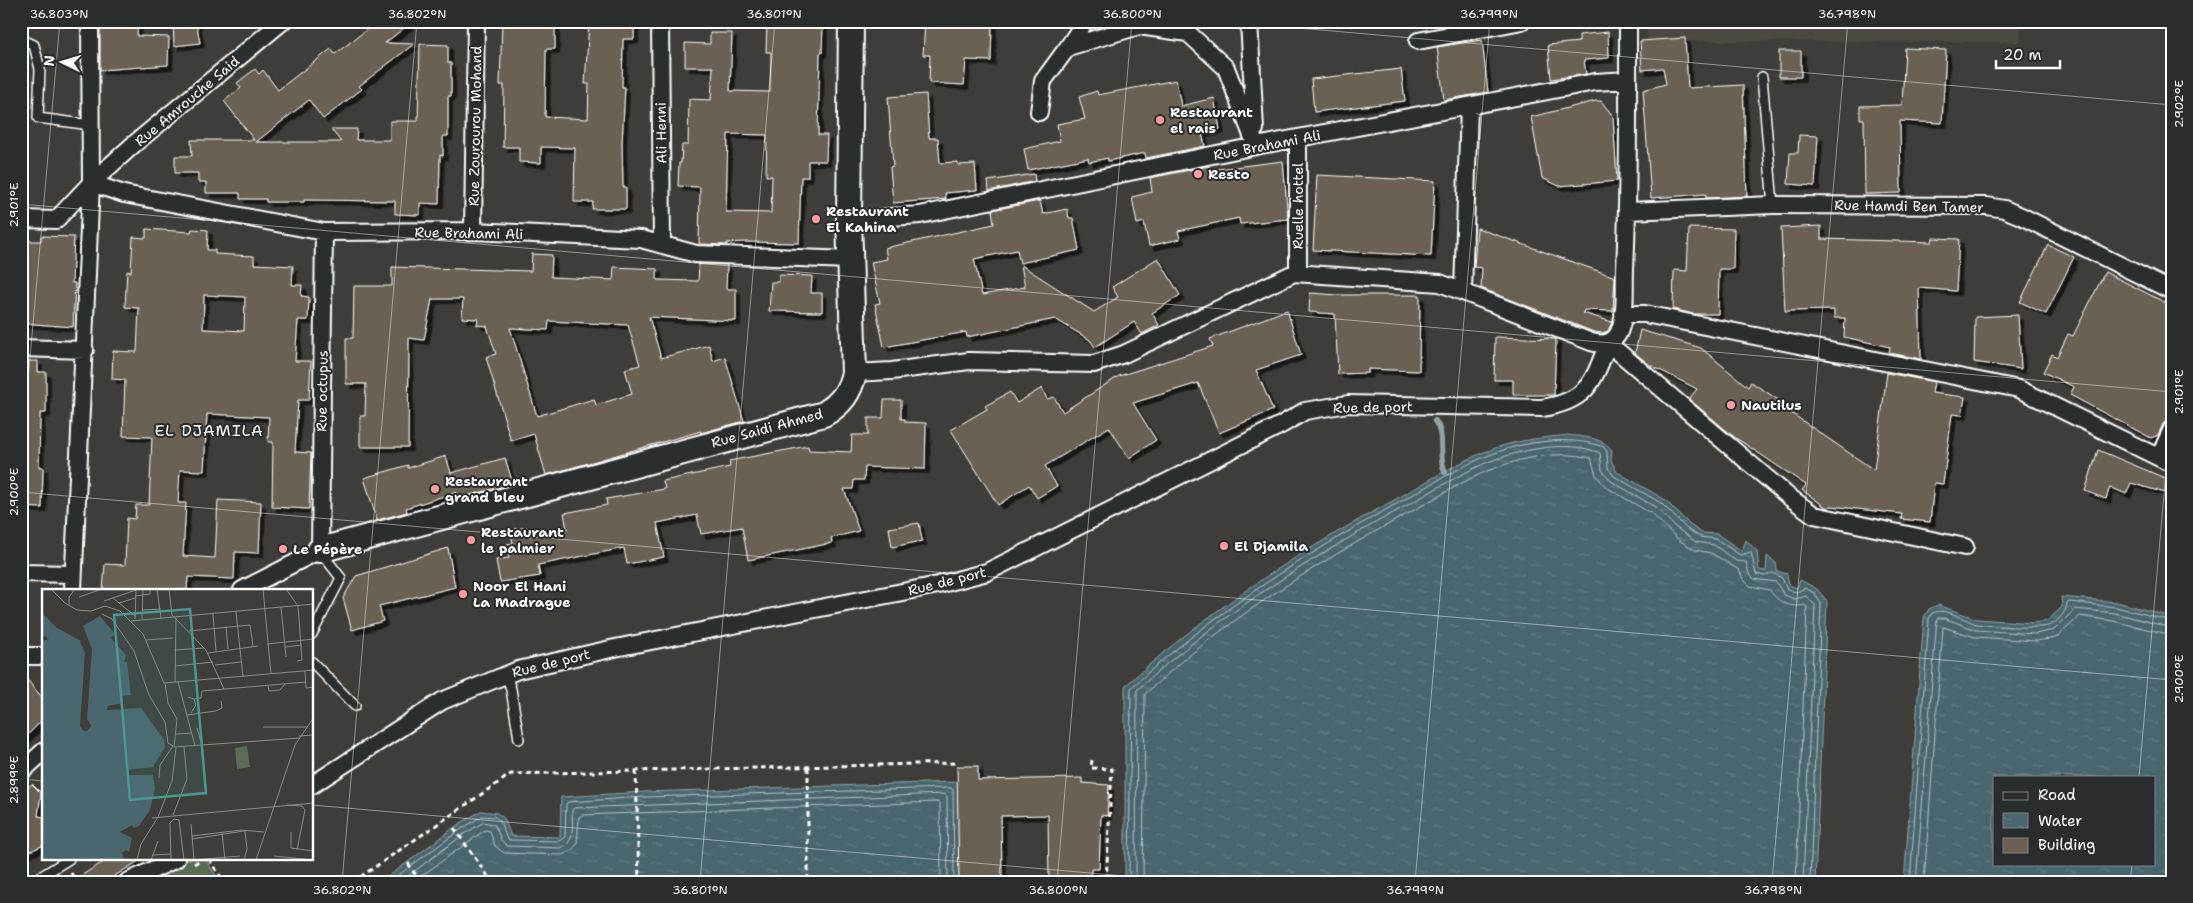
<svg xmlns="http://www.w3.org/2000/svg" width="2193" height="903" viewBox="0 0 2193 903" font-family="'Shantell Sans',sans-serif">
  <defs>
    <pattern id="water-ripples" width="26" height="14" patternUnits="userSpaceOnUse" patternTransform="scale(1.25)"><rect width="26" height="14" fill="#4a666e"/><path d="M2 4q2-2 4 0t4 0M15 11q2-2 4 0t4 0" fill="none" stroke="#657d84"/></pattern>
    <filter id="shadow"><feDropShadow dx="4.5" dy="4.5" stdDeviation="0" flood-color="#0009"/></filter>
  </defs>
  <rect width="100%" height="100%" fill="#3e3d39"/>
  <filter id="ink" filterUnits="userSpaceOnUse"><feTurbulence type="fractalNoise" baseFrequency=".02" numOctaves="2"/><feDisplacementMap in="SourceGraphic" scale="10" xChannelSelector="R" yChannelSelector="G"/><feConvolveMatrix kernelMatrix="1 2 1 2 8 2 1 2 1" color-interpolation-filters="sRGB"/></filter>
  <g filter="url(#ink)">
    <path fill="#4c4840" d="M1647,21h374l-1,21 -373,-1z"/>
    <path fill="#5a6c55" stroke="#acb6aa" d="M188,859h17l15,23h-73z"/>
    <path fill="url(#water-ripples)" stroke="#92a3a8" fill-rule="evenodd" d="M1568,435c15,2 34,2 44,15l-1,10 6,12 47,27 26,26 12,8 15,1 25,17 4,-11 11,11 2,19 7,1 1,-15 9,7 1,8 10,3 2,11 8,3 3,-8 17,9 10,12 -12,281h-690v-196c84,-76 172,-133 271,-187 31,-17 61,-37 94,-49 25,-10 52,-12 78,-15z
      M2061,597l56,5 55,15v265h-268l20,-265 5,-8 9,-4 39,14 57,4 13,-2 15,-14zM1994,777h160v87h-160z
      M958,782l1,100h-578l75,-56 25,-15 16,2 7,5 7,18 49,1 1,-40 83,-5z"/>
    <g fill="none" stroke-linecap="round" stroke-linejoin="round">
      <path stroke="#b7c2c5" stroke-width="1" d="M389,882l71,-52 22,-14 13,1 5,4 6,16 3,3 50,1 6,-4 1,-33 2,-2 77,-5 306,-9 2,2 1,92
        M400,882l64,-48 20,-12 11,3 6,15 6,6 53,2c16,-4 12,-25 12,-38l2,-2 371,-14 2,3 1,85
        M413,882l72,-52 5,1 5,15 9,7 58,2 9,-4 6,-7 2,-27 3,-2 355,-13 3,2 1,78
        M1129,882l2,-194c81,-74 172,-132 267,-185 31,-17 62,-37 94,-49 34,-13 77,-19 112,-7l3,5 1,16 6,8 47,27 26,26 13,8 16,2 24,16 11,-3 5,22 9,2 8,-3 9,5 5,12 10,2 8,-4 9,5 7,10 -11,279
        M1136,882l1,-192c80,-73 170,-130 265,-182 30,-16 61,-37 94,-49 31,-10 72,-19 104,-6l2,17 9,11 46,27 18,19 21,15 18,3 22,16 10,1 3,12 5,5 22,3 8,13 11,4 11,-3 9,9 -12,277
        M1143,882l2,-188c79,-73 169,-129 262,-180 30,-16 59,-36 91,-47 29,-11 63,-16 93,-9l5,17 10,12 46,27 28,27 15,9 16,3 28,17 4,9 7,7 20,4c8,13 20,18 35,15l2,2 -11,275
        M1910,882l19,-263 3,-6c15,-6 31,7 45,11 11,2 61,5 71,2 8,-2 19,-14 19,-23l2,-1 47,5 56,14
        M1916,882l21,-264h7l32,12 59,4 19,-4 21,-21 40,4 57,15
        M1924,882l19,-255 32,10 61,4 20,-3 24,-22 33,5 59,14"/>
      <path stroke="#92a3a8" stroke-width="6" d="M1435,421c11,15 2,33 10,51"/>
    </g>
    <path fill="#6b6152" stroke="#fff" fill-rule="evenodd" filter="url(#shadow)" d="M100,21h38l-1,15 32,1 -1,28 -68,5z
      M173,21h23l4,22 -26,3z
      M378,21h35l-28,22 29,1 -55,42 3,3 -39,30 -14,-19 -53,42h85l-10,-13h26l-1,11h34v-19h28l2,-77 28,1v18h3v33h-3v40h-5v20l-3,-1 -1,49 -19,-1v12l-25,-1v-13l-91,-1v2h-38v-3h-26v-6h-34v-11h-8v-9h-23v-17h17l-1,-16h63l-30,-39 17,-13 -4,-5 18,-14 4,5 4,-4 15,20 53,-41 4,5z
      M502,21h53v28h-9l-1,68 43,2 1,-35h-4l4,-63h45v18h-11l-1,48h3l-3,56 1,44h3v22h-34l1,-7h-19l1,-54 -34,-1v16l-22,-1v-15h-16l1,-62h-4z
      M767,21h56l-1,32h-2l-2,82h9l-1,26h-18v16h-7l-2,66 -54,-1 -18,1v2l-28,-1 1,-57 -22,-1 1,-23h2l1,-18h6l1,-46 22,1 2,-33h-28v-24l25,1v-11h22l-2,58 40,1 1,-40h-5zM728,134l39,1 -1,41h6l-1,37 -45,-1z
      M925,21h67l-1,40 -25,-1 -2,25 -35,-2 1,-28h-7z
      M1608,32l1,26 -25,2 2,14 -35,5 -3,-34 31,-3v-7z
      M1685,38l3,50 55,-3 4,111 -41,2v-4l-55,4 -8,-108 23,-6 -3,-16 -21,2 -2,-29z
      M1482,40l6,52 -44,8 -7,-53z
      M1905,48l41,2 -4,73 -42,-2 1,72 -36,1 -1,-75h-4v-13l42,-1z
      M1779,51h22v26h-22z
      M1401,69l4,32 -91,11 -3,-33z
      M1176,80l5,26 33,-8 6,31 -18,4 3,13 -59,12 -1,-5 -37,8v-3l-19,4 -1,-4 -60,12 -4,-21 36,-8 -3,-17 28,-5 -6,-22 18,-6 1,4z
      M926,94l3,44h9l2,25 18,-1v3l17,-1 2,26 -32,3 1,6 -53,4 -3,-36 3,-1 -5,-69z
      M1596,101h5l12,15 4,65 -58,5 -17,-8 -11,-61z
      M1799,135l19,1 -3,50 -27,-2 2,-31h8z
      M1283,161l5,58 -48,5 -1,-6 -61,13 2,8 -31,7 -5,-24 -7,2 -5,-27 20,-5 -2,-14 59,-12 1,4z
      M1034,174l1,7 -46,10 -1,-10z
      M1317,175l118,6 -4,75 -118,-6z
      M1040,201l3,13 24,-5 2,9h4l6,32 -59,13 -3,-13 -43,9 8,36 43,-8 -4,-22 73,47 24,-15 -6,-10 46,-29 22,37 -28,18 7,12 -17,9 -8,-12 -39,25 -5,-7 -35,-21 -88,18 -1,-5 -82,15 -9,-43 5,-1 -9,-41 16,-3 -2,-11 109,-24 -2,-14z
      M1821,226v13l111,3 1,-4 26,1 -3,52 -37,-3 2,71 -32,-6 1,-6 -46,-10 1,-19h-11v-8l-49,1 -4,-83z
      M1477,228l138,49 -2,34 -29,-1 -1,3 29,9 -4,9 -6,2 -8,-1 -113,-44 1,-20 -8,-1z
      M1689,228l45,1 -1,40h-14l-1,45h-25l-20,-5 1,-39 13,1z
      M146,229l45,3 1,-3 16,1 -1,20h8v4l39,2v8l39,2 -1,19h10l-1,11 8,1 -1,23h-10l-3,41h16l-2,39h-11l-3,52 16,1 -2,56 -37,-2 1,-65h-5l1,-25 -62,-3 -3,57 -24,-1 -2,33h8l-3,53 32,2 3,-58 43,2 -2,51 -24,-1 -1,27 -46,-2 -1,13h-84l2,-26 20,1 2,-47 8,1 1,-14h13l3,-68 -29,-1 2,-56 -13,-1 1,-28 24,1 2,-44 -14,-1 2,-36 4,1 2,-35 13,1zM204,295l41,2 -1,34 -41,-2z
      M41,236l33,1 -2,46h3l-2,44 -52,-4v-82h20z
      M2048,245l26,12 -28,57 -26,-12z
      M532,254l20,1 -1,22 62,3 1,-13 43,2v11l41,1 1,-17 28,1 -1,24h10v32l-87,-4 12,41 48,-13 4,16 12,-4 19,64 -43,12v-2l-155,44 -12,-41 -23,7 -25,-84 10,-3 -9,-28 -10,-1 1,-6 -16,-1 1,-19h-31l-8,41 -15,-2 -1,109h-48v-31h5l1,-32h-20v-46h7l1,-52h38v-19l139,4zM549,321l79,4 12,40 -15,4 7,25 -36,11 -2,-6 -57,17 -27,-88 38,2z
      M2105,272l67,34v109l-9,9 -5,11 -7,3 -81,-43 4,-8 -31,-15 9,-18 5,3 11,-23 5,2z
      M779,275l33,1 -1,17h11v19l-53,-1 2,-29h8z
      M1310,293l27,2h83l-1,76 -51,-2v4l-30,1 -3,-60 -26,-2z
      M1287,310l14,45 -45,15 17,40 -54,23 -21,-50 -65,20 23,37 -27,18 -20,-31 -64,39 12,20 -20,12 -8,-13 -31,20 -47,-75 36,-21 -2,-3 25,-14 7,11 25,-15 5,11 7,-2 9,15 56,-36 94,-30 -3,-7z
      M2018,315l3,54 -47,-7 1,-45z
      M1640,330l61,18 47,39 3,-5 29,19 -2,3 96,66 13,-97 47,9 -2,11 33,4 -3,18 -10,-1 -9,70 -9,-1 -4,39 -29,-3 1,-5 -71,-8 -4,2 -25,-18 4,-5 -73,-49 -44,-37 8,-10 -47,-24 -15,-12z
      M1495,337l61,2 -2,56h-41v-15h-19z
      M21,361h17v11h8v41h-6l-1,54h4l-1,41 -21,-1z
      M884,400h17v19h4v3l21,1 -1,46 -60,-2 -1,13h-10l-1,9h-9l15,42 -28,7 1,5 -84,17 -6,-33 -41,7 -4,-19 -40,8 7,34 -37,7 -3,-16 -86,17 2,11 -40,6 -4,-22 13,-2 -2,-14 6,-1 -3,-13 17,-3 2,9 38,-7 -3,-16 43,-8 -1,-6 59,-10 -2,-8 67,-14 -1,-6 79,-15 1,4 42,2 1,-17h16v-17h15z
      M2098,450l74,31v14l-41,-12 -5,11 -16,-7 -4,12 -21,-8z
      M446,456l5,17 54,-15 8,26 -54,14 -2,-6 -51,16 1,4 -30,8 -13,-42 44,-13v3z
      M919,523l3,18 -30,6 -3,-19z
      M448,548l7,39 -76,19 4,15 -31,9 -9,-32 13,-22z
      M21,672l23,28v18l-23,24z
      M957,766h21v14l104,-2v5l27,2 -2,31 -6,-1 -2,54h-8v13h-42l-1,-67 -47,1 1,66h-43z
      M32,784l9,9 -3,23 6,1v28l-23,10v-62z
      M108,859h34l-37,23h-34z"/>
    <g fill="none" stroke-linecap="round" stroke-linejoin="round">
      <defs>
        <path id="lane" d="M21,39l13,6 6,24 -2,49 53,7
          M1762,77l11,128
          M312,634l29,-56 -21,-27
          M312,662l43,44
          M506,675l5,14 8,50
          M32,882l37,-23"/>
        <path id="street" d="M660,21l2,224
          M1249,21l6,108
          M1418,41l104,-20
          M1068,47l14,-21 -1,-5
          M1039,112l4,-31 25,-34 71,-21 49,7 38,35 30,78
          M91,183l33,11 200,38 149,-1 168,8 55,15 153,6
          M1628,211l145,-6 214,1 17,3 17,7 151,75
          M21,219l35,1 35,-37 42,-38 150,-124
          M849,220l71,-5 336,-69 339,-64 33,-2
          M473,231l3,-210
          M1298,273v-135
          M1463,292l6,-185
          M1623,314h22l374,75 153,75
          M21,348l64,2
          M854,373l38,-2 77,-10 125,3 30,-10 170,-81 146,10 151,59c11,3 21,2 27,-8 9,-18 6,-45 7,-65 4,-82 3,-165 3,-248
          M2159,457l13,-28
          M21,573l52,1
          M73,590l18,-407 -1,-162
          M242,590l78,-40 4,-318
          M21,656h23
          M21,772l23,-21
          M312,785l130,-84 76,-31 97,-22 323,-63 49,-13 294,-147 24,-14 43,-7 194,4c46,-7 51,-26 66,-65l180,153 26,19 151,32
          M127,882l49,-23"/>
        <path id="secondary" d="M320,550l504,-136c17,-10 26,-22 30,-41l-5,-153 2,-199"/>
      </defs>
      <use href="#lane" stroke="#fff" stroke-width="12"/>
      <use href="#street" stroke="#fff" stroke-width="20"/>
      <use href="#secondary" stroke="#fff" stroke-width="28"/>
      <path stroke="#fff" stroke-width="3" stroke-dasharray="5 4" stroke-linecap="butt" d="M1092,760l-1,8 21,1 -6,113
        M808,767v115
        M636,771l3,111
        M454,828l38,54
        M209,859l15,23
        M408,863l12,19
        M194,864l8,-5
        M71,873l5,9
        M353,882l158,-108 447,-11"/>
      <use href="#lane" stroke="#2a2d2e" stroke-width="9"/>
      <use href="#street" stroke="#2a2d2e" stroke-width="16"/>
      <use href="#secondary" stroke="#2a2d2e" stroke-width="24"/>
    </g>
  </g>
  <path fill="none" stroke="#fff" stroke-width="1" stroke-opacity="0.45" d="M1219,21l953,84M21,204l2151,188M21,459l39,-438M21,492l2151,188M2139,777l33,-373M21,779l23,2M312,805l881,77M342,882l75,-861M700,882l75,-861M1057,882l75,-861M1415,882l75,-861M1772,882l76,-861M2130,882l2,-18"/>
  <g fill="#ff9aa2" stroke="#2a2d2e" stroke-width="2">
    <circle cx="1160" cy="120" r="5"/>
    <circle cx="1198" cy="174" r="5"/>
    <circle cx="816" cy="219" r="5"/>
    <circle cx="1731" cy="405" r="5"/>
    <circle cx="435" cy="489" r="5"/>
    <circle cx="471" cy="540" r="5"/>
    <circle cx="1224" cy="546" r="5"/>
    <circle cx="283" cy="549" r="5"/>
    <circle cx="463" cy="594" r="5"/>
  </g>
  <g text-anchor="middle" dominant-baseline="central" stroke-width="4" stroke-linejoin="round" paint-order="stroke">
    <g font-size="14" fill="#fff" stroke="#2a2d2e">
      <text transform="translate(187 101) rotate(-40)">Rue Amrouche Said</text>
      <text transform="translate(475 126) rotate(-89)">Rue Zourourou Mohand</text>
      <text transform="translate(661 133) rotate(-91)">Ali Henni</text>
      <text transform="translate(1267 145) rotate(-11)">Rue Brahami Ali</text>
      <text transform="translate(1298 206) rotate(-90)">Ruelle hottel</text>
      <text transform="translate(1909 206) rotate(1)">Rue Hamdi Ben Tamer</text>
      <text transform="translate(469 233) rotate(1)">Rue Brahami Ali</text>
      <text transform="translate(322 391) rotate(-89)">Rue octupus</text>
      <text transform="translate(1373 407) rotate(-1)">Rue de port</text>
      <text transform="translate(767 428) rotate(-15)">Rue Saidi Ahmed</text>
      <text transform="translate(947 581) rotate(-14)">Rue de port</text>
      <text transform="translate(551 663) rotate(-14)">Rue de port</text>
    </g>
    <g font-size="14" font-weight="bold" fill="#fff" stroke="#2a2d2e" text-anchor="start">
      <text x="1170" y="112">Restaurant<tspan x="1170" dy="16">el rais</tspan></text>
      <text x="1208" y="174">Resto</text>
      <text x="826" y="211">Restaurant<tspan x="826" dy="16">El Kahina</tspan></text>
      <text x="1741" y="405">Nautilus</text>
      <text x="445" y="481">Restaurant<tspan x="445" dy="16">grand bleu</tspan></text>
      <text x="481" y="532">Restaurant<tspan x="481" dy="16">le palmier</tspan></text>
      <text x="1234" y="546">El Djamila</text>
      <text x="293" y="549">Le Pépère</text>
      <text x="473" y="586">Noor El Hani<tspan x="473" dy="16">La Madrague</tspan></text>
    </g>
    <g font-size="16" letter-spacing="1" fill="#fff" stroke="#2a2d2e">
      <text x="209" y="430">EL DJAMILA</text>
    </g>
  </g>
  <g transform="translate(42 589)">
    <rect width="271" height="271" fill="#3e3d39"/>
    <path d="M205,157l3,21 -13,2 -2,-21z" fill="#5a6c55"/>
    <path d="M0,24l15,15 24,13 4,9 -3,80 5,1 4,-5 -4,-7 5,-70 -9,-23 17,-10 15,18 -4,4 15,17 -2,7h3l4,33 -9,1 1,7 -15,3 -1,4 34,-2 23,32 1,7 -12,20 -27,3 3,5h24l2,14 -5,21 -11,16 -5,2 -2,-3 -12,7 12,6 -3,14 -3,-2 -4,3 3,7h-83v-219l7,-2 -7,-5z" fill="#4a666e"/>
    <path d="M41,51l5,13 -5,73 5,1v-7l3,6 -6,5 -5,-5 5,-73 -5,-11z" fill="#3e3d39"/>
    <path fill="none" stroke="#4a666e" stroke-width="2.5" d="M0,181l24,-4 21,-8 15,-25 -5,-26 6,-5 19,-2"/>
    <path fill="none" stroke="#8b8b88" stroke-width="1" d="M9,0l14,14 12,7 14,1 14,-5 15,5 23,23 21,49 150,-13M115,0l4,29M127,0l3,26 34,35 18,39M221,0l8,85M244,0l12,17 4,54 -5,1M93,7l15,-2v-5M37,8l23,-8M71,9l22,18M62,12l32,-11M77,14l16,-5M27,16v-8l6,-8M239,18l5,50M100,21l19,-1M194,23l7,65M60,25l10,5 22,32 15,44 16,27 3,21 5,3 -13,19 -1,13M171,25l3,37M93,30l1,-28M100,30l1,-30M89,32l183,-17M184,37l2,23M147,42l61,-6 3,21M104,51l27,-2M225,55l47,-5M243,58l17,-2M132,61l30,-2M166,64l50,-7M173,76l26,-3M133,77l38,-4M263,82l1,17 8,-1M133,93l1,-64M136,93l17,64M123,94l3,20 9,16 -3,28 126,-9M226,97l1,5 11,-1 5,-6M146,108l6,2 2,6 -5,8M152,110l7,-1 1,-7 104,-9M145,126l29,-4 6,-3 -1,-7M221,138h44M155,139l5,18M134,145l16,-1M257,147l15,-1M245,216l15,1 3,4 -8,40M131,226l14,-36 -3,-32M110,229l162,-15M149,235l3,36M249,243v16l23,3M180,244l3,27M150,247l49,-6 23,2M150,250l52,-8M110,266l19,-1M232,267l38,4M95,271l4,-16 17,-27 14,-36 4,-33M109,271l7,-19M129,271l-1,-37 4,-4 5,1 5,40M152,271l46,-4M202,271l3,-11 -2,-18M214,271l39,-115 19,-28"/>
    <path fill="#4b9892" fill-opacity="0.15" stroke="#4b9892" stroke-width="2.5" d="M148,20l16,184 -76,7 -16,-185z"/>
    <rect width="271" height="271" fill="none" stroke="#fff" stroke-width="2.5"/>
  </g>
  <rect width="2193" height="903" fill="none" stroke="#2a2d2e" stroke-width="55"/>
  <rect x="1993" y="776" width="162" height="90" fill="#2a2d2e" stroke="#7f8182"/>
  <rect x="2003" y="792" width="25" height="8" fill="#2a2d2e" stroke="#7f8182"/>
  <text x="2038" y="800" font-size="15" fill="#ffffff">Road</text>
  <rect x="2003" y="813" width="25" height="15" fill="url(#water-ripples)" stroke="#7f8182"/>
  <text x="2038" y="826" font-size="15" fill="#ffffff">Water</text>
  <rect x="2003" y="838" width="25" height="15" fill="#6b6152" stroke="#7f8182"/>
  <text x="2038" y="850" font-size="15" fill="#ffffff">Building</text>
  <g transform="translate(62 62) rotate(275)" stroke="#2a2d2e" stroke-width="4" paint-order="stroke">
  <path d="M0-4L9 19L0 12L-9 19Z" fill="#ffffff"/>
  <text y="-8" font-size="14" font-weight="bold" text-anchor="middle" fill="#ffffff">N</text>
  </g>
  <path d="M1996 60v8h64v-8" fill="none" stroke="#ffffff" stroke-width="2.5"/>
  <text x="2003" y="60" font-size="15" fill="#ffffff" stroke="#2a2d2e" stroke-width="4" paint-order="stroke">20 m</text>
  <rect x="28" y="28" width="2138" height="848" fill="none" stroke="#fff" stroke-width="2"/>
  <g font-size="12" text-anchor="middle" fill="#fff">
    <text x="59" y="18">36.803°N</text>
    <text x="417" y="18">36.802°N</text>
    <text x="774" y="18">36.801°N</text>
    <text x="1132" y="18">36.800°N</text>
    <text x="1489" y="18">36.799°N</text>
    <text x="1847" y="18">36.798°N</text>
    <text transform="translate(2179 104) rotate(-90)" y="4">2.902°E</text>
    <text transform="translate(14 205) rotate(-90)" y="4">2.901°E</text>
    <text transform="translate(2179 392) rotate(-90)" y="4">2.901°E</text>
    <text transform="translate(14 492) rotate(-90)" y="4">2.900°E</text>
    <text transform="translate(2179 679) rotate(-90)" y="4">2.900°E</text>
    <text transform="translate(14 780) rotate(-90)" y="4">2.899°E</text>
    <text x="342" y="894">36.802°N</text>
    <text x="700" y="894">36.801°N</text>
    <text x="1058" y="894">36.800°N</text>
    <text x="1415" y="894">36.799°N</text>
    <text x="1773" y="894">36.798°N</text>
  </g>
</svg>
